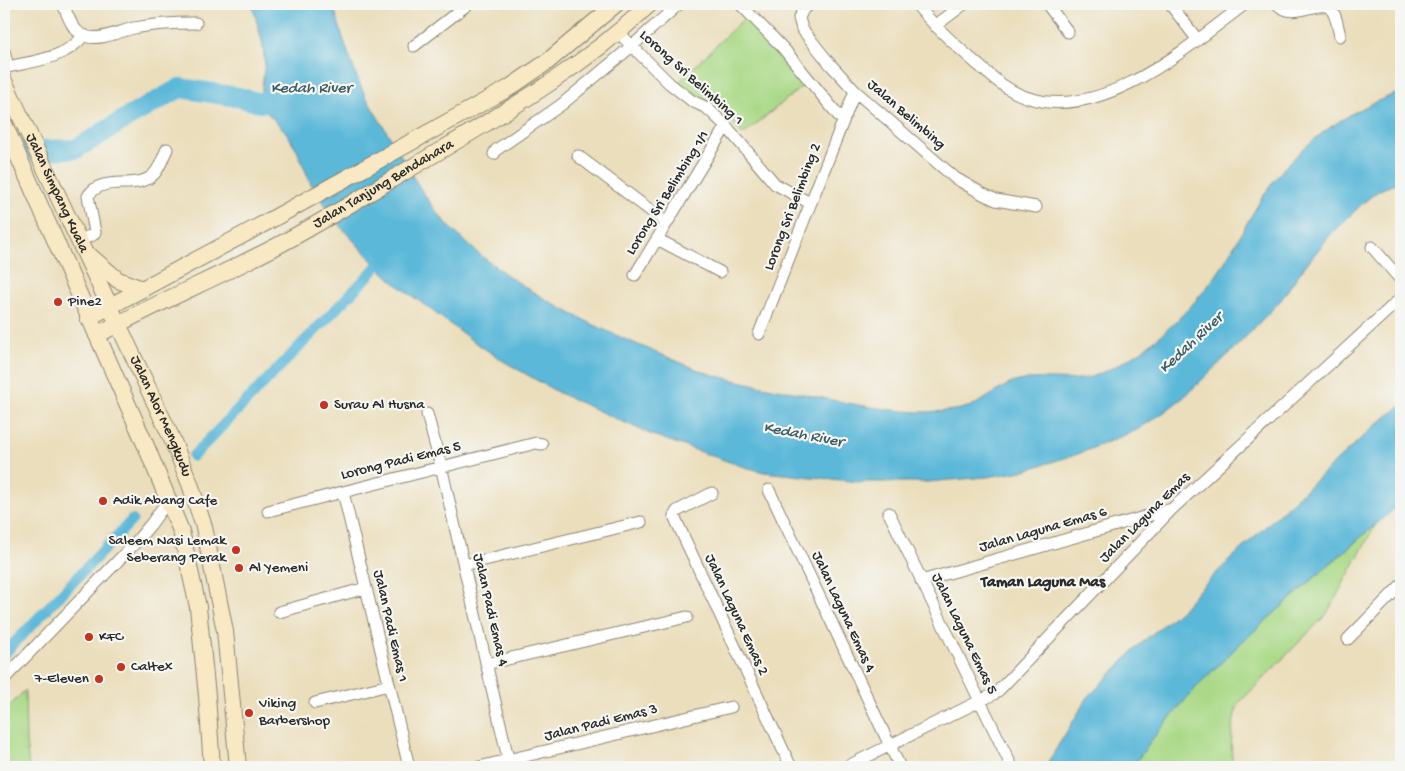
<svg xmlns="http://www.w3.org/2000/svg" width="1405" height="771" viewBox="0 0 1405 771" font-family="'Gochi Hand',sans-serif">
  <rect width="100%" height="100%" fill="#f6f6f2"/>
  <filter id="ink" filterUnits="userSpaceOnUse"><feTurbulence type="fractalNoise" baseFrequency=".02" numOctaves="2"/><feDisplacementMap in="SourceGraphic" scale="10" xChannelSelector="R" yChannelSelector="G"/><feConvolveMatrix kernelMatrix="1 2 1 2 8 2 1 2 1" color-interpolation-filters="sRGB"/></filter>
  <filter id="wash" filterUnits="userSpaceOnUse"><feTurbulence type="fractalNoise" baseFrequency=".0096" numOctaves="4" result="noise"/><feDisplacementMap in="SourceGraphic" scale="20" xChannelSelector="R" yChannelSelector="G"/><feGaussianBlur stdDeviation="1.12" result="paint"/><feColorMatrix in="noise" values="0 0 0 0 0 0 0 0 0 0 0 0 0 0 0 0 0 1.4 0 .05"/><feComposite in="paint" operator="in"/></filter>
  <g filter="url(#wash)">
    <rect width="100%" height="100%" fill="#ebdebc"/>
    <path fill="#aad987" stroke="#6a8259" d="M745,17l39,43 20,25 -61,50 -20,-24 -44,-29z
      M1376,524l-50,91 -88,89c-7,22 -8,41 -5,63h-101l21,-29 44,-52 47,-46z
      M25,690l1,51 3,26h-25v-55z"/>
    <path fill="#5bb8d9" stroke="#437282" d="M252,4h81c8,28 17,58 29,85 10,21 24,40 35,60 16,28 32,57 55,80 55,56 134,95 206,124 17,7 34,15 52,21 28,8 58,13 88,19 51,10 105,24 157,17 29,-4 39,-22 63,-29 20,-5 41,0 62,-2 16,-1 42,-16 56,-25 29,-18 69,-60 87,-89 20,-33 37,-70 63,-99 34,-36 69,-58 115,-74v88l-23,11 -15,12 -32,31 -30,37 -20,29 -51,53 -46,44 -21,16 -26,17 -59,24 -56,17 -35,6 -60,5h-67l-96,-10 -23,-6 -91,-32 -91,-41 -54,-31 -35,-23 -75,-56 -18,-17 -37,-40 -29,-42 -15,-36 -11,-17 -21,-21 -4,-7 5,-40 -3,-22z
      M1401,406v97l-67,57 -90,80 -47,46 -44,52 -21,29h-87l43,-70 16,-16 35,-36 43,-36 14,-16 42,-41 119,-110 20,-18z"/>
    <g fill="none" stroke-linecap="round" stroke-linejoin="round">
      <path stroke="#5bb8d9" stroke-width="11" d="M193,456l178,-183 14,-17
        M4,654l128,-134"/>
      <path stroke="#5bb8d9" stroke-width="20" d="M4,151l72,-2 54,-33 50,-28 58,9 22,6 23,-13"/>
    </g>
  </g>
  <g filter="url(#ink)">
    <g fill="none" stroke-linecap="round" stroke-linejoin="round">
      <defs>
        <path id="minor" d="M63,4c5,12 10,30 25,33 14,3 32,-6 46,-9 20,-4 41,-5 62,-5
          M740,4l43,44 60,73
          M810,4l-7,5 -4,9 3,11 28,35 25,27 100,87 28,16 13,6 40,7
          M916,4c18,22 39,41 60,59 16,14 32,29 53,35 75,24 161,-53 216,-94
          M1047,4l21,28
          M1170,4l27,35
          M1277,4c18,17 37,-4 52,3 7,5 9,21 11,29
          M935,26l29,-22
          M619,33l50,50 23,18 15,7 19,18 49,58 35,19
          M414,46l54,-42
          M4,51l4,16
          M8,67c27,-6 59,-9 76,-32
          M494,154l2,-4 65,-45 71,-59 47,-42
          M578,156l89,67
          M657,239l63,33
          M79,240l14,-5 2,-3 -7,-36c15,-23 49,-4 66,-22 6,-6 9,-17 13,-25
          M1372,247l29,33
          M635,275l91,-149
          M759,334l96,-243
          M427,414l14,52 69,301
          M769,490l131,277
          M343,492l66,275
          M712,493l-35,18 -3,5 117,251
          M268,511l268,-68 6,1
          M889,513l123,254
          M464,565l177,-43
          M921,581l251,-72
          M279,612l87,-24
          M1348,639l53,-54
          M486,664l201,-47
          M4,679l132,-137 15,-18 18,-25
          M315,703l74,-18
          M479,767l252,-60
          M846,767l148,-73 5,-4 173,-181 229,-211"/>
        <g id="secondary">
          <path id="s1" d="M4,81l168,358 18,45 14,43 21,104 13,136"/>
          <path d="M4,124l142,322 35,85 17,76 9,89 5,71"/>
          <path d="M90,256l28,24 24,9"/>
          <path d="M88,318l179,-96 242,-134 38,-26 69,-58"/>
          <path id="s2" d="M97,335c59,-32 121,-58 180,-89 56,-30 111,-65 166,-97 76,-45 143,-85 207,-145"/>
        </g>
      </defs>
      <use href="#minor" stroke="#8b8474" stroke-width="13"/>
      <use href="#secondary" stroke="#8b8474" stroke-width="18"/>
      <use href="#minor" stroke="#fff" stroke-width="11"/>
      <use href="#secondary" stroke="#f8e8c3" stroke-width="16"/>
    </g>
  </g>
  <g fill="#c8321e" stroke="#f6f6f2" stroke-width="2">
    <circle cx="58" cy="302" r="5"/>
    <circle cx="324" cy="405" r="5"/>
    <circle cx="103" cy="501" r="5"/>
    <circle cx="236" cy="550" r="5"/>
    <circle cx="239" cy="568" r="5"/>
    <circle cx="89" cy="637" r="5"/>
    <circle cx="121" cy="667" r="5"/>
    <circle cx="99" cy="679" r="5"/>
    <circle cx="249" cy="713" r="5"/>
  </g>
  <g text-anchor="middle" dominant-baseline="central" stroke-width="4.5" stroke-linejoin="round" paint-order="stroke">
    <g font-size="15" fill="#2b2b2b" stroke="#f6f6f2">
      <text transform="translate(691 78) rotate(42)">Lorong Sri Belimbing 1</text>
      <text transform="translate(906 115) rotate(41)">Jalan Belimbing</text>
      <text stroke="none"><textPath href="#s2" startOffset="324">Jalan Tanjung Bendahara</textPath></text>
      <text stroke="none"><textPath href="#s1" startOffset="124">Jalan Simpang Kuala</textPath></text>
      <text transform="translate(668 193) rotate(-58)">Lorong Sri Belimbing 1/1</text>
      <text transform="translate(793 207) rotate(-69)">Lorong Sri Belimbing 2</text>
      <text stroke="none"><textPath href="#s1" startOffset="370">Jalan Alor Mengkudu</textPath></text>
      <text transform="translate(401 461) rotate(-14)">Lorong Padi Emas 5</text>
      <text transform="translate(1145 518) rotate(-45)">Jalan Laguna Emas</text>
      <text transform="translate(1043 530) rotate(-16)">Jalan Laguna Emas 6</text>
      <text transform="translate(490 610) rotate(77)">Jalan Padi Emas 4</text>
      <text transform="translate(843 612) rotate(65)">Jalan Laguna Emas 4</text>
      <text transform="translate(736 615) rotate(65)">Jalan Laguna Emas 2</text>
      <text transform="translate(390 626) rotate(77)">Jalan Padi Emas 1</text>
      <text transform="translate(964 634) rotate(64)">Jalan Laguna Emas 5</text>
      <text transform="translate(601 723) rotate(-14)">Jalan Padi Emas 3</text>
    </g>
    <g font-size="15" fill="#2b2b2b" stroke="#f6f6f2" text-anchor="start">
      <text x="68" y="302">Pine2</text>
      <text x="334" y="405">Surau Al Husna</text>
      <text x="113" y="501">Adik Abang Cafe</text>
      <text x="226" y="541" text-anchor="end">Saleem Nasi Lemak<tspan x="226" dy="17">Seberang Perak</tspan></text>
      <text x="249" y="568">Al Yemeni</text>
      <text x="99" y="637">KFC</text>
      <text x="131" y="667">Caltex</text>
      <text x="89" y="679" text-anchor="end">7-Eleven</text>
      <text x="259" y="704">Viking<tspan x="259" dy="17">Barbershop</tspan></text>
    </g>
    <g font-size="16" font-style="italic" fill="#3c5c68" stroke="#f6f6f2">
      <text x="311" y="89">Kedah River</text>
      <text transform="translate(1192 344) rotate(-43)">Kedah River</text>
      <text transform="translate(803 436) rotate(11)">Kedah River</text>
    </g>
    <g font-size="16" font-weight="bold" fill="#2b2b2b" stroke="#f6f6f2">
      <text x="1043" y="583">Taman Laguna Mas</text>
    </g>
  </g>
  <rect width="1405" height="771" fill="none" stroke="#f6f6f2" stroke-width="20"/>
</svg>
